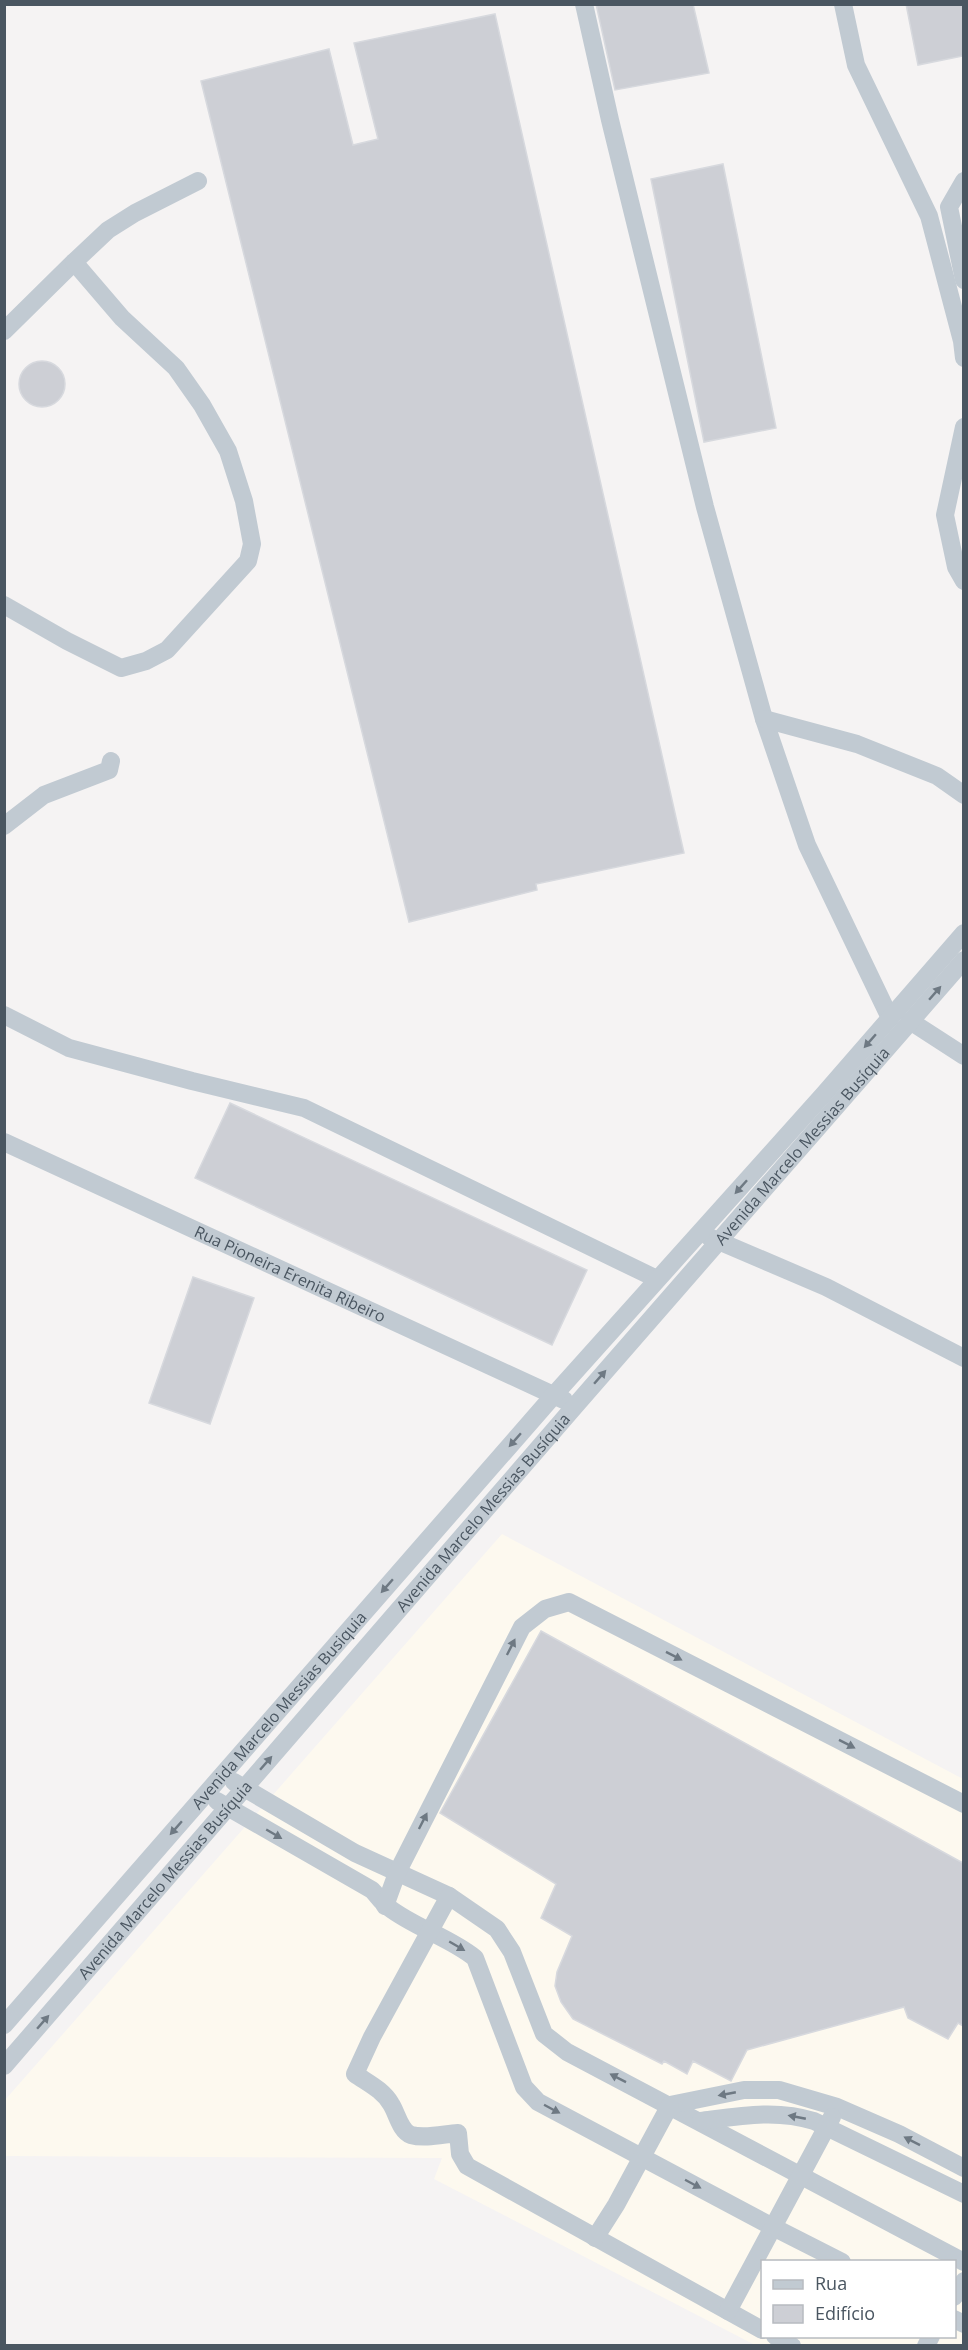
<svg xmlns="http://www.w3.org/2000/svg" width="968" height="2350" viewBox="0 0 968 2350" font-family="'Open Sans',sans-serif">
  <rect width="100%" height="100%" fill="#f5f3f3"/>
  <path fill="#fdf9ef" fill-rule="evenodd" d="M502,1534l461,245v566h-208l-321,-166 8,-21 -437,-2v-56zM762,2262h192v74h-192z"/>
  <path fill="#cdcfd5" stroke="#d7d9de" stroke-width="1.5" d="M596,4h97l16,69 -94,17z
    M906,4h57v52l-45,9z
    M495,14l189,839 -148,31 1,6 -128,32 -208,-841 128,-32 24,96 25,-6 -24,-96z
    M723,164l53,264 -72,14 -53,-263z
    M19 384a23 23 0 1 1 46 0a23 23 0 1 1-46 0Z
    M230,1103l357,167 -35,75 -357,-167z
    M193,1277l61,21 -44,126 -61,-21z
    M541,1631l422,232v163l-5,-3 -10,16 -40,-21 -4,-11 -157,43 -16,31 -38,-20 -6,13 -23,-13 -2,3 -89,-45 -12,-17 -6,-16 2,-14 15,-36 -31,-18 15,-34 -116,-71z"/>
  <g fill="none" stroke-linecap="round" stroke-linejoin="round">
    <g stroke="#c1cad2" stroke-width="18">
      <path d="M584,4l26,116 95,387 59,212 43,126 83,173"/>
      <path d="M843,4l13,61 73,151 33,125 2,17"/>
      <path d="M964,181l-15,26 15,73"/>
      <path d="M4,331l70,-69"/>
      <path d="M964,427l-19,88 11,52 8,14"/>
      <path d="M4,605l63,36 54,27 25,-7 21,-11 81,-89 4,-17 -8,-43 -16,-50 -26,-46 -26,-37 -54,-50 -48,-56 34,-32 27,-17 63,-32"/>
      <path d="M764,719l93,25 80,32 27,19"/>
      <path d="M4,826l40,-31 65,-25 2,-9"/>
      <path d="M4,1015l65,33 123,33 112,27 353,171"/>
      <path d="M910,1021l54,35"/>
      <path id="s1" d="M4,1142l560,258"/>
      <path d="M709,1237l117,50 138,71"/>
      <path d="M234,1782l121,71 94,43 48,33 15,23 32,82 23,18 397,210"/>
      <path d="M217,1801l155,89c5,5 10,13 16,17 27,21 61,30 87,51l49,129 14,15 233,124 71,36"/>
      <path d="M449,1896l-77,141 -17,37c13,9 28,16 36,30 6,9 9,27 20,31 14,4 33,-1 47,-2l2,21 7,12 295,164"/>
      <path d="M385,1906l12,-33 125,-246 23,-18 24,-7 395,202"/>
      <path id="s2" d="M4,2025l550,-630 270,-301 140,-161"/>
      <path id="s3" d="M4,2066l571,-660 389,-446"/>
      <path d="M670,2105l74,-15h35l58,17 62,27 65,34"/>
      <path d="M701,2121c38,-5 76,-12 113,0l150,73"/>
      <path d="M595,2238l21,-33 54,-100"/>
      <path d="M954,2297l10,-16"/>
      <path d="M728,2311l104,-194"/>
      <path d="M954,2319l10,5"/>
      <path d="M775,2336l17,10"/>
      <path d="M926,2346l5,-10"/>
    </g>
  </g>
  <defs><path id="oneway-solid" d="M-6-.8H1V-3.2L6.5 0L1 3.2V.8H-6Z" transform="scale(1.5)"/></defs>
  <g fill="#6e7983">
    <use href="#oneway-solid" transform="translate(935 993) rotate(-49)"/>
    <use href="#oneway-solid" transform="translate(870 1041) rotate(131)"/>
    <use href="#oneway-solid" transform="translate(741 1187) rotate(132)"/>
    <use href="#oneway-solid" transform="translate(600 1377) rotate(-49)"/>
    <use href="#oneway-solid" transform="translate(515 1440) rotate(131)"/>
    <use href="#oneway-solid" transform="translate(387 1586) rotate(131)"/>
    <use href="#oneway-solid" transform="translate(511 1647) rotate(-63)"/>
    <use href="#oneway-solid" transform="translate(674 1656) rotate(27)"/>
    <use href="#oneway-solid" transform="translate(847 1744) rotate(27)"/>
    <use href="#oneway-solid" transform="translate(266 1763) rotate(-49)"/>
    <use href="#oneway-solid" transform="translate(423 1821) rotate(-63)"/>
    <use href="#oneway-solid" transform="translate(176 1828) rotate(131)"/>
    <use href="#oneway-solid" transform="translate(274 1834) rotate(30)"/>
    <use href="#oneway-solid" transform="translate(457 1946) rotate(30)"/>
    <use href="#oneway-solid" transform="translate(43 2022) rotate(-49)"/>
    <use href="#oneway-solid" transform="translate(618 2078) rotate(-153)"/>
    <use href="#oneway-solid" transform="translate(727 2094) rotate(169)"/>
    <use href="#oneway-solid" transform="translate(552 2109) rotate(28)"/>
    <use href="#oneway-solid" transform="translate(797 2117) rotate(-169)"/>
    <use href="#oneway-solid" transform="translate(912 2141) rotate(-153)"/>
    <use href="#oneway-solid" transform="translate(693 2184) rotate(28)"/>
  </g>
  <g text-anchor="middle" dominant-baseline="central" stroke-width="4.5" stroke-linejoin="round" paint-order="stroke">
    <g font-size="16" fill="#4a5661" stroke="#fff">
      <text stroke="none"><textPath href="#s3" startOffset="1218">Avenida Marcelo Messias Busíquia</textPath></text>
      <text stroke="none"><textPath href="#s1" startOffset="315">Rua Pioneira Erenita Ribeiro</textPath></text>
      <text stroke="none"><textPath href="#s3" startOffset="732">Avenida Marcelo Messias Busíquia</textPath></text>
      <text stroke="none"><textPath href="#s2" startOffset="418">Avenida Marcelo Messias Busiquia</textPath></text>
      <text stroke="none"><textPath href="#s3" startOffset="246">Avenida Marcelo Messias Busíquia</textPath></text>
    </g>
  </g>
  <rect width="968" height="2350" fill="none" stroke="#4a5661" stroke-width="12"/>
  <rect x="761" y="2260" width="195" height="78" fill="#ffffff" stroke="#b7bbc0" stroke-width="1.5"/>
  <rect x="773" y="2280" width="30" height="9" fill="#c1cad2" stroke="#b7bbc0" stroke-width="1.5"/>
  <text x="815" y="2290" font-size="18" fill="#4a5661">Rua</text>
  <rect x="773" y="2305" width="30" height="18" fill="#cdcfd5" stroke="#b7bbc0" stroke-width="1.5"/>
  <text x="815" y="2320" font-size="18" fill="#4a5661">Edifício</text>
</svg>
